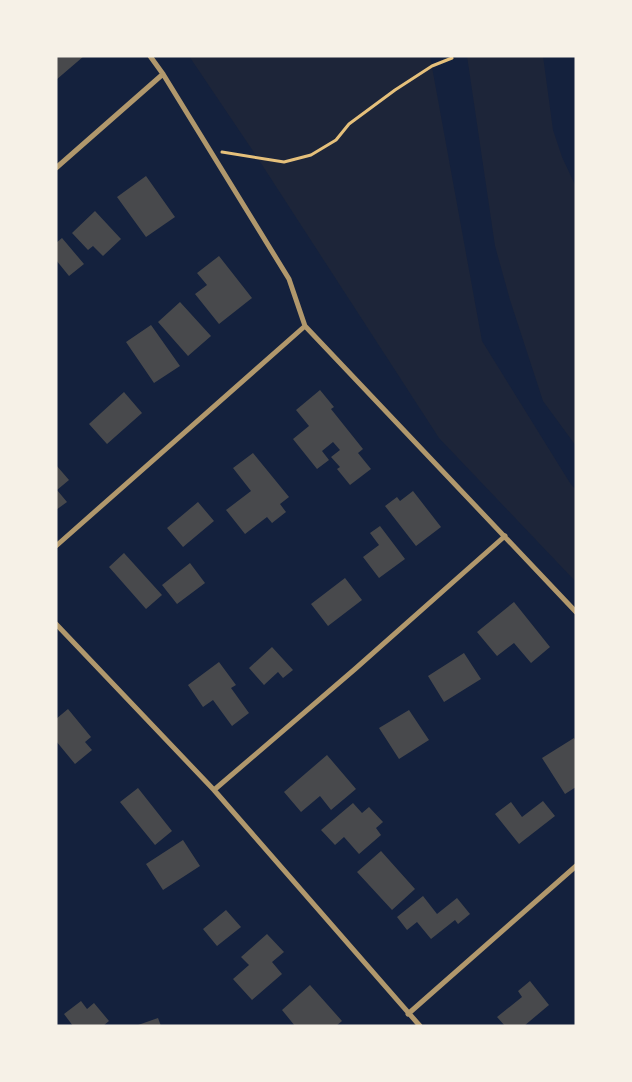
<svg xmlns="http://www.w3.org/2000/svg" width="632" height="1082" viewBox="0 0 632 1082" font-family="Figtree,sans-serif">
  <rect width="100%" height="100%" fill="#14213d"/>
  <path fill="#1d2539" d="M189,56h241l52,285 88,142 6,7v92l-137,-144 -186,-287z
    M467,56h76l10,74 9,27 14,30v259l-33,-45 -33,-101 -15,-54z"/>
  <path fill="#48494c" d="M56,56h28l-28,24z
    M146,176l29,41 -29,20 -29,-40z
    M95,211l26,28 -18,17 -10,-10 -5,4 -16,-17z
    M62,238l22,26 -15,12 -13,-16v-17z
    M219,256l33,42 -33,26 -24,-30 12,-9 -10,-12z
    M180,302l31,34 -23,20 -30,-34z
    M151,325l29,41 -26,17 -28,-41z
    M320,390l14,17 -3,2 32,40 -5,4 13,16 -21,16 -13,-16 3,-2 -9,-10 9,-7 -7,-8 -11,9 7,9 -12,9 -24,-30 16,-13 -13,-16z
    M124,392l18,21 -35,31 -18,-20z
    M253,453l36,44 -9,7 6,8 -14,11 -5,-6 -22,17 -19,-24 25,-19 -18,-23z
    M56,465l13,15 -12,10 10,12 -11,8z
    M413,491l28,36 -25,19 -31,-40 12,-9 3,4z
    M198,502l16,19 -31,26 -16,-19z
    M380,526l25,33 -26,19 -16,-21 16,-12 -9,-12z
    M124,553l38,42 -16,14 -37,-42z
    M190,563l15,20 -28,21 -15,-19z
    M345,578l17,22 -34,26 -17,-22z
    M514,602l36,45 -19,16 -17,-20 -17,13 -20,-24z
    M272,647l21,23 -10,8 -5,-6 -14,13 -15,-17z
    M464,653l17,26 -37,23 -16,-26z
    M219,662l17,23 -5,3 18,25 -17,13 -19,-26 -10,7 -15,-22z
    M68,709l23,28 -6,5 7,8 -17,14 -19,-23v-22z
    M409,710l20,30 -30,19 -20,-31z
    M574,738l2,4v45l-11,7 -23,-36z
    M327,755l29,34 -25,21 -11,-14 -19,16 -17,-20z
    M138,788l34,43 -17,14 -35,-43z
    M543,801l12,15 -36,28 -24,-30 16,-12 11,15z
    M353,803l9,10 7,-6 14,15 -7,6 5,7 -22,19 -15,-17 -9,8 -14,-15z
    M183,840l17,26 -37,24 -17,-26z
    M381,851l34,38 -23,21 -35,-38z
    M423,896l14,18 20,-16 13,16 -12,10 -3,-4 -24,19 -14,-17 -10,8 -10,-13z
    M226,910l15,17 -24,19 -14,-17z
    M267,934l17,18 -12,10 10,12 -30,26 -19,-21 16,-14 -8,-8z
    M530,981l19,24 -25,21h-19l-8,-9 25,-20 -4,-6z
    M310,985l32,36 -6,5h-41l-13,-16z
    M81,1001l6,8 7,-6 15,18 -6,5h-30l-9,-12z
    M158,1018l3,8h-23v-1z"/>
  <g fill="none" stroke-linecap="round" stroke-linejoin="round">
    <path stroke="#e5c07b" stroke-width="3" d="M222,152l62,10 27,-7 25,-15 13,-16 46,-34 37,-24 20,-8"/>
    <path stroke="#b1986c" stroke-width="5" d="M150,56l13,18 126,205 16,47 271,286
      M56,168l107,-94
      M56,546l249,-220
      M56,624l158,166 206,236
      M214,790l141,-121 150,-133
      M408,1014l168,-148"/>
  </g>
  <rect width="632" height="1082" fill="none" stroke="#f6f1e7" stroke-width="115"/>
</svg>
